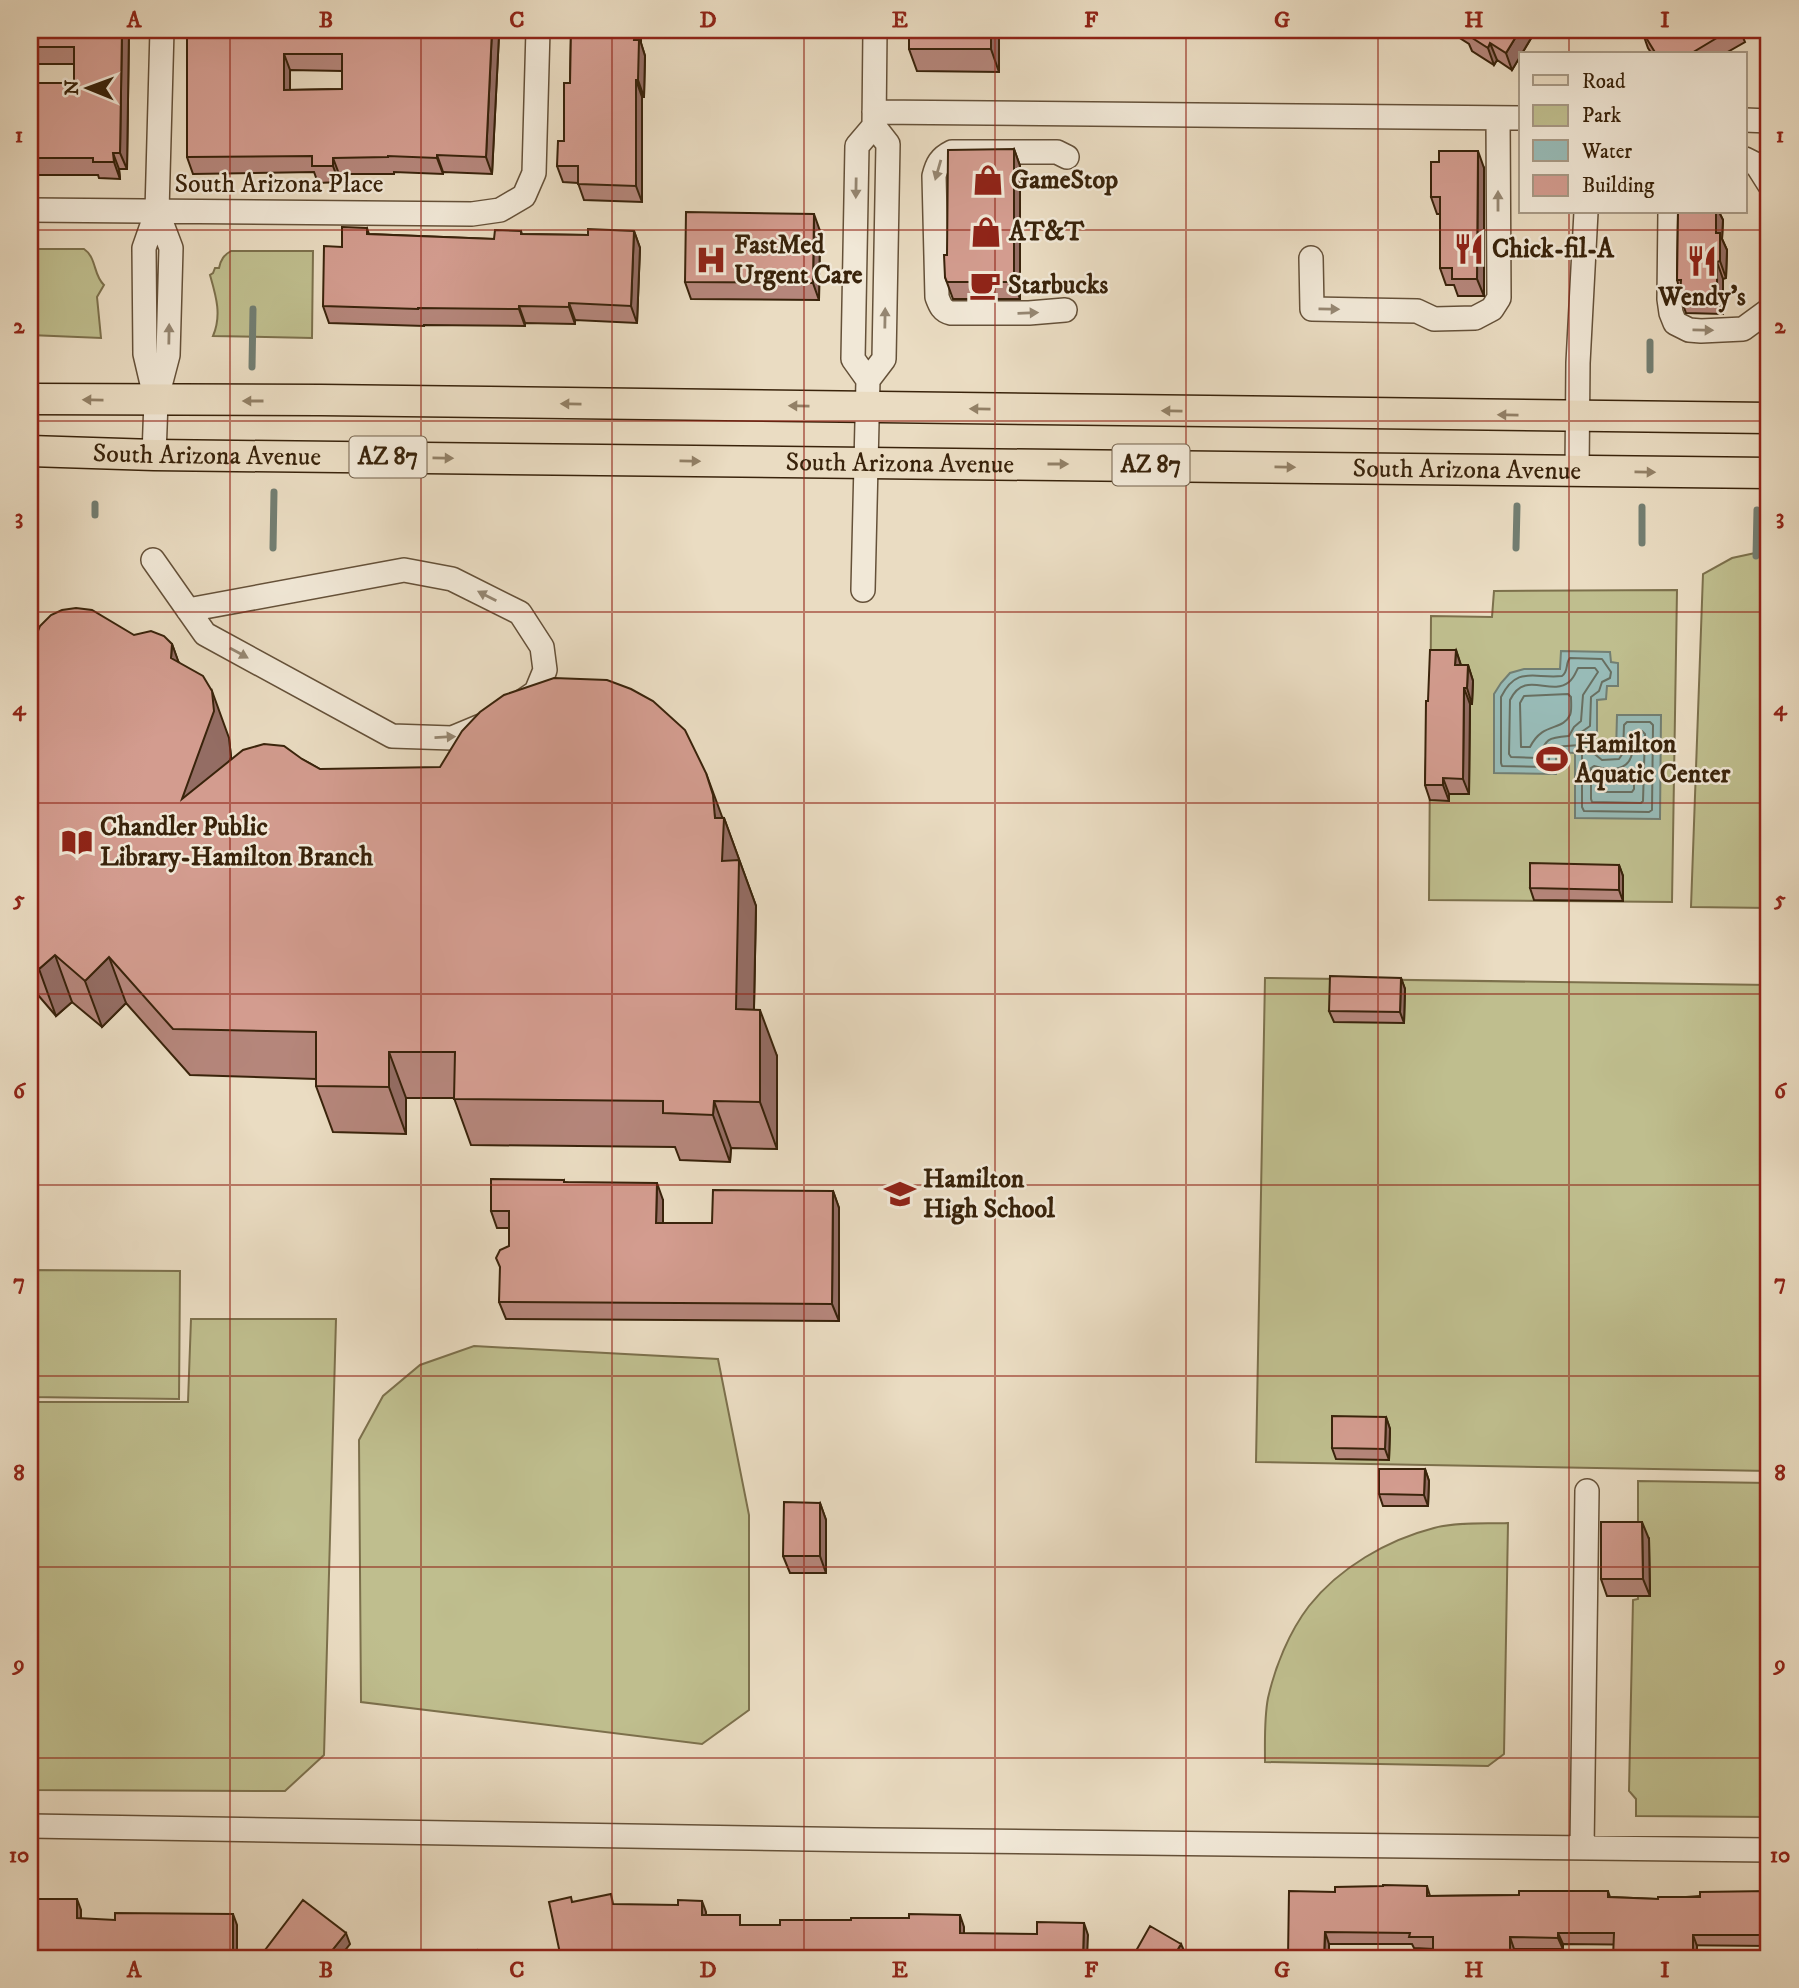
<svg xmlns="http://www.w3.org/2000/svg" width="1799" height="1988" viewBox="0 0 1799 1988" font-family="'IM FELL DW Pica',serif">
  <rect width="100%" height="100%" fill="#eadcc2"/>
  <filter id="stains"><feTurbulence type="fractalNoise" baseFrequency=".00286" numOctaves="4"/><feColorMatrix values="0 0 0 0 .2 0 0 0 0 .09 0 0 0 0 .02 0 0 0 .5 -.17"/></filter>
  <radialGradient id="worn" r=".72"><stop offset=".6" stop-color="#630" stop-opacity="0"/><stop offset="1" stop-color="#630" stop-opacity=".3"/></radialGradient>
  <path fill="#bfbe8e" stroke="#7c704c" stroke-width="2" d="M30,249h54c13,9 9,26 20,36l-7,12 4,41 -71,-3z
    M231,251h82l-1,87 -99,-2c9,-21 3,-40 -3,-61l3,-2 2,-5h4c2,-9 5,-13 12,-17z
    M1769,550v358l-78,-1 12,-333 29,-16z
    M1677,590l-5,312 -243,-2 2,-284 61,1 2,-26z
    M1265,978l504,7v486l-513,-9z
    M30,1270l150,1 -1,128 -149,-2z
    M191,1319h145l-12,436 -39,36 -255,-1v-388h158z
    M474,1346l244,13 31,156v195l-47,34 -341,-42 -2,-262 24,-44 37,-31z
    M1638,1481l131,2v334l-133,-1v-17l-7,-8 4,-191 5,-1z
    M1508,1523l-4,231 -16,12 -223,-4c0,-21 -1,-43 3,-64 7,-31 21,-66 41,-92 30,-38 78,-66 125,-78 22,-6 51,-4 74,-5z"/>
  <path fill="#98bbb7" stroke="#727e72" stroke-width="2" d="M1561,651l49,1 1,10 7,1v23h-11l-1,13 -9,1v35l-13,1 20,17h12l1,-38h44l-1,104 -85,-1v-65l-19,-1v22l-62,-1v-79l7,-11 9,-10 14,-4h36z"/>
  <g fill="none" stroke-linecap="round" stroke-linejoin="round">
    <path stroke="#686f61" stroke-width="2" d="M1570,658l32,1 9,13 -1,6 -8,4 -3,9 -8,6 -1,29 -10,7v12l-27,2 -4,5v12l-3,3 -44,-1 -1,-3v-66c16,-32 33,-18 61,-21 7,-5 3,-13 8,-18z
      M1578,668h17l3,4 -15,23 -2,26 -7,6 -5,9c-21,2 -23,2 -31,22l-27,-1 -2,-3 1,-54c15,-31 40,-3 59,-18 5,-4 7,-10 9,-14z
      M1568,694l3,3c0,5 1,14 -1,18 -8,17 -27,6 -40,32h-9l-1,-44 4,-7z
      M1627,722h23l3,3 -1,85 -3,2 -65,-1 -2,-4v-57l5,-2 15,12 17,-1 4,-6 1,-28z
      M1636,731h6l3,3 -2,67 -2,2 -49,-1 -1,-3v-31l3,-2c12,4 32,6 37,-9 3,-7 1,-16 1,-23z
      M1630,775l4,3v11l-2,3h-27l-3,-2 -1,-8 2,-2 15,-1z"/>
    <path stroke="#727e72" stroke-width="7" d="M252,367l1,-58
      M1650,370v-28
      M95,504v11
      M1642,543v-36
      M273,548l1,-56
      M1516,548l1,-42
      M1756,556l1,-46"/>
    <defs>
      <path id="minor" d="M874,112l647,6
        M1745,120l24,1
        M1745,159l12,6 12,19
        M30,210l442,4 28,-4 24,-14 10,-23 4,-143
        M1670,212l-1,87 2,14 4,10 14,7 12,1 42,-2 26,-19
        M1311,258l1,51 105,2 17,8 41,-1 17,-9 7,-11 -1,-180
        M1065,310l-36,3h-78c-9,-2 -11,-8 -14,-16l-3,-121c3,-12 6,-18 18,-24h105l10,5
        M868,380l-15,-21 4,-213 17,-20 1,-96
        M156,401l-11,-47 -1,-106 13,-37 5,-181
        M154,455l2,-54 12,-46 3,-107 -14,-37
        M1577,471l1,-108 8,-151
        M153,560l52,74 187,102 60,2 36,-15
        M863,590l5,-210 16,-21 4,-215 -14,-18
        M188,610l216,-40 48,9 68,34 22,34 3,23 -9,22 -16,11
        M30,1826l844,14 895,10
        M1582,1848l5,-357"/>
      <g id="major">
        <path d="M30,399l291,1 1448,18"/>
        <path id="s1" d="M30,451l124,4 1615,18"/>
      </g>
    </defs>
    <use href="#minor" stroke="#655139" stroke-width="26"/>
    <use href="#major" stroke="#39230b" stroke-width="33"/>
    <use href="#minor" stroke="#f1e8d7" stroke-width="23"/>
    <use href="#major" stroke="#eadcc2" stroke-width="30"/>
  </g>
  <path fill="#b5867b" stroke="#39230b" stroke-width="2" fill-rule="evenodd" d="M30,30h99l-2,139h-8l1,10 -21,-1 -1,-3h-68v-92h44v-19h-44z
    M187,30h310l2,5 -7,139 -49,-2v2l-49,-2v2h-55v8l-21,1 -4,-11 -121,2 -6,-17zM290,70l52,1v18l-52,1z
    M571,30h70v13l4,13 -1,41h-2v105l-58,-2 -6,-17 -15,-1 -6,-16 7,-25 6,-58z
    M909,30h90v42l-82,-1 -8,-22z
    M1447,30h89l-24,40 -15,-10 -3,5 -22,-14 -3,-7z
    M1645,30h95l5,12 -21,12h-72l-4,-6 -6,-17z
    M1014,149l6,17v133h-67l-8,-22 2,-22z
    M1484,168v128h-26l-4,-11h-8l-6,-17v-54h-3l-6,-17z
    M1678,212h41l4,8 -1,19 5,11 -1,28 -3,1v35l-37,-1 -6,-17v-6l-3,-10z
    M367,228l2,6 125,5 27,-8 1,3 66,1 46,-4 6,17 -3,75 -62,-3v4l-50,-1v3l-101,-1v1l-95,-3 -6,-17 19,-59z
    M820,231l-1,69 -128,-1 -6,-17z
    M134,635l38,9 6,17 51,77 2,19 -1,4 72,-2 18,10 404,49 32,88 -2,103 23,47v93l-46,-1 -1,14 -50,-2 -5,-13 -204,-2 -17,-47h-48v36l-73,-2 -17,-46v-7l-126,-4 -64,-72 -24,24 -30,-25 -16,14 -24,-28 -2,3v-340z
    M1456,650l5,15h7l5,16 -1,23h-2l-1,90h-20v7l-19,-1 -5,-15 3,-84z
    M1619,865l4,11v25l-89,-1 -4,-12z
    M1401,978l4,11 -1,34 -70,-1 -5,-11z
    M564,1180v2l99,18v23h49l121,-32 6,17v113l-333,-2 -7,-17 10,-56v-18h-12l-6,-17z
    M1386,1417l4,12 -1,31 -53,-1 -4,-11z
    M1425,1469l4,12 -1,25h-45l-4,-12z
    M820,1503l6,17v53h-36l-7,-17z
    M1649,1539l1,57h-43l-6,-17z
    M1427,1886l3,10 89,-1 89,-4 2,6 48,2 111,-8v55l-206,-2v5h-49v9h-81v-9l-19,-1 -2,-4h-83v14h-41l47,-66z"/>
  <path fill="#946d64" stroke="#39230b" stroke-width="2" d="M122,30h7l-2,139 -7,-16z
    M492,30h5l2,5 -7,139 -6,-17z
    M635,30h6v13l4,13 -1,41 -6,-17 -4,-40z
    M991,30h8v42l-8,-23z
    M1520,30h16l-24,40 -6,-17z
    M1490,43l7,17 -3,5 -6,-17z
    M284,54l6,16v36l-6,-16z
    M636,80l6,17v105l-6,-16z
    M1014,149l6,17v133l-6,-17z
    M1478,151l6,17v128l-7,-17z
    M113,153l6,16 1,10 -6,-17z
    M437,155l6,17v2l-6,-16z
    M333,158l6,16v8l-6,-16z
    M1716,212h3l4,8 -1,19 5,11 -1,28 -6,-17 -4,-28z
    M814,214l6,17 -1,69 -6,-17z
    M634,231l6,17 -3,75 -6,-17z
    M1717,262l6,17v35l-6,-17z
    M569,303l6,17v4l-6,-17z
    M519,306l6,17v3l-6,-17z
    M172,644l17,47 -18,-33z
    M1456,650l5,16 -6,-1z
    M1468,665l5,16 -1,23 -5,-16z
    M1464,688l6,16 -1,90 -6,-15z
    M212,691l17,47 2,19 -32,89 -17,-47z
    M706,773l18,49v-4l32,88 -3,150 -17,-47 -14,-148 -7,-43z
    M1443,778l6,16v7l-6,-16z
    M1619,865l4,11v25l-4,-11z
    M55,955l17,47 -16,14 -17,-47z
    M109,957l17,46 -24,24 -17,-46z
    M1401,978l4,11 -1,34 -4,-11z
    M760,1010l17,46v93l-17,-47z
    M389,1052l17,46v36l-17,-47z
    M714,1101l17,47 -1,14 -17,-47z
    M657,1183l6,17v40l-7,-17z
    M833,1191l6,17v113l-7,-17z
    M1386,1417l4,12 -1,31 -4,-11z
    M1425,1469l4,12 -1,25 -4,-11z
    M820,1503l6,17v53l-6,-17z
    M1642,1522l7,17 1,57 -7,-17z
    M77,1899l4,11v20l-4,-12z
    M702,1901l4,11v15l-4,-12z
    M233,1914l4,11v33h-4z
    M960,1915l4,12v17l-4,-11z
    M1084,1923l4,12 -1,23h-4z
    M1325,1932l4,12v14h-5z
    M346,1933l4,11 -11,14h-13z
    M1558,1933l5,11v5l-5,-11z
    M1693,1935l4,11v12h-4z
    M1510,1937l4,12v9h-4z
    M1181,1944l5,11 -2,3h-11z"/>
  <path fill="#d39c8f" stroke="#39230b" stroke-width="2" fill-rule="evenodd" d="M30,30h92l-2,123h-7l1,9h-21v-4h-63v-75h44v-36h-44z
    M187,30h305l-6,127 -49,-2v3l-49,-2v1l-55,1v8h-21v-10l-125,1zM284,54h58v35l-58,1z
    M571,30h64l-1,10h5l-1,40h-2v106l-58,-2v-18h-21l1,-25h6v-58h6z
    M909,30h82v19h-82z
    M1469,30h-1h52l-14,23 -16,-10 -2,5 -22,-14z
    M1645,30h85l-40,24h-34l-14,-23z
    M1014,149v133h-67l-2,-5 -1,-22h3l1,-105z
    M1439,151h39l-1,128h-25v-11h-12v-71h-9v-35h8z
    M686,212l128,2 -1,69 -128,-1z
    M1678,212h38v21h4v28l-3,1v35l-37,-1 1,-16h-4z
    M342,227l25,1v6l127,5 1,-9 26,1v3l67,1v-6l46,2 -3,75 -62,-3v4l-50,-1v3l-101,-1v1l-95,-3 1,-60 18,1z
    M76,608l16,2 42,25 17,-4 13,5 8,8 -1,14 32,18 9,15 2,20 -32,88 61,-49 21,-6 20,2 18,13 18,10 120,-2 22,-36 18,-19 24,-17 50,-17 53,2 24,9 22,12 32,29 21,43 7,22 2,23h9l-2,43 17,-1 -3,149 24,1v92l-46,-1 -1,14 -50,-2v-12l-209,-2 1,-47h-66v35l-73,-1v-54l-143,-3 -64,-72 -24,24 -30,-26 -16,14 -9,-10v-308l10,-25 11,-11 11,-5z
    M1430,650h26l-1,15h13l-1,23h-3l-1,91 -20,-1v7h-18l1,-84h2z
    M1530,863l89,2v25l-89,-2z
    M1330,976l71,2 -1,34 -71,-1z
    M491,1179l73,1v2l93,1 -1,40h56l1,-33 120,1 -1,113 -333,-2 1,-35 -4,-9 4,-8 9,-4v-35h-18z
    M1332,1416l54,1 -1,32 -53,-1z
    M1379,1469h46l-1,26 -45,-1z
    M784,1502l36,1v53h-37z
    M1601,1522h41l1,57h-42z
    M1383,1885l44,1v10l92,-1v-4h89v6l50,2v-2h42v-5l69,-1v44h-76v23h-80l1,-25h-56v5l-48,-1v21h-77v-21h-24l1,-4 -85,-1 -1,26h-36l1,-67 46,1v-5l48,-1z
    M611,1894l2,10 65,1v-5l24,1v14h38v10h40v-5h71v-2h58v-4l51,1v18l77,1v-12l47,1 -1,35h-522l-12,-56 22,-5 1,5z
    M30,1899h47v19l38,2v-7l118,1v44h-203z
    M303,1900l43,33 -20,25h-67z
    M1150,1926l31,18 -8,14h-41z
    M478,1950l18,8h-22z"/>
  <defs><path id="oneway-solid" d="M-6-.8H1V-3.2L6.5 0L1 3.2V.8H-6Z" transform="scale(1.75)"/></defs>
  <g fill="#958671">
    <use href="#oneway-solid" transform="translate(938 170) rotate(106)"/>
    <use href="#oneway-solid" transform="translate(856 188) rotate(91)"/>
    <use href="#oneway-solid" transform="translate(1498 201) rotate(-90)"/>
    <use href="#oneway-solid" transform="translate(1329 309) rotate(1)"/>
    <use href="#oneway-solid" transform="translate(1028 313) rotate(-2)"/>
    <use href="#oneway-solid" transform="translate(885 318) rotate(-89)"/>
    <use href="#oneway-solid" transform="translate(1703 330) rotate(1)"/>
    <use href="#oneway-solid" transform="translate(169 334) rotate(-89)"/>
    <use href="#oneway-solid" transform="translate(487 596) rotate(-153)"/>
    <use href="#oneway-solid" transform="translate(239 653) rotate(29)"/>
    <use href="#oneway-solid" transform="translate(445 737) rotate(-3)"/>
  </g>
  <g fill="#928066">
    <use href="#oneway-solid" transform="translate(93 400) rotate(-179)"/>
    <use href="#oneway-solid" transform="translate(253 401) rotate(180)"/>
    <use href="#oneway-solid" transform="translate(571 404) rotate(-179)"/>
    <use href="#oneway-solid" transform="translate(799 406) rotate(-179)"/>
    <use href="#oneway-solid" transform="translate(980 409) rotate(-179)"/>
    <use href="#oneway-solid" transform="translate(1172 411) rotate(-179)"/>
    <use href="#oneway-solid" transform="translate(1508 415) rotate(-179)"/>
    <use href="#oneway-solid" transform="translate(443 458) rotate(1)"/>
    <use href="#oneway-solid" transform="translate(690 461) rotate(1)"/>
    <use href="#oneway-solid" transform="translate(1058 464)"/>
    <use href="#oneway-solid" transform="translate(1285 467) rotate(1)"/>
    <use href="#oneway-solid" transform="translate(1645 472) rotate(1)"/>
  </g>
  <path fill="none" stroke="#8f2418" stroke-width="2" stroke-opacity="0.55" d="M230,30v1928M421,30v1928M612,30v1928M804,30v1928M995,30v1928M1186,30v1928M1378,30v1928M1569,30v24M1569,212v1746M30,230h1739M30,421h1739M30,612h1739M30,803h1739M30,994h1739M30,1185h1739M30,1376h1739M30,1567h1739M30,1758h1739"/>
  <defs>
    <symbol id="shop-bare" viewBox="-9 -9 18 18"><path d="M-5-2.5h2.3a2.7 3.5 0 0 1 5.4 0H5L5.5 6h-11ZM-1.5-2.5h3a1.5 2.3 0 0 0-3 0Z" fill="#8f2418" stroke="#f1e8d7" stroke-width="2.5" paint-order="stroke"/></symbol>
    <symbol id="restaurant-bare" viewBox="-9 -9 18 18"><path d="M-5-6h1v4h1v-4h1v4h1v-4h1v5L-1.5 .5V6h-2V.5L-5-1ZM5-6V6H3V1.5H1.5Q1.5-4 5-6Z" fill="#8f2418" stroke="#f1e8d7" stroke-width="2.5" paint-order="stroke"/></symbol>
    <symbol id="hospital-bare" viewBox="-9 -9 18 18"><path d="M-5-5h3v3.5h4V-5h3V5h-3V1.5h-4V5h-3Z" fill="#8f2418" stroke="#f1e8d7" stroke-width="2.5" paint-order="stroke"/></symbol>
    <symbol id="cafe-bare" viewBox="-9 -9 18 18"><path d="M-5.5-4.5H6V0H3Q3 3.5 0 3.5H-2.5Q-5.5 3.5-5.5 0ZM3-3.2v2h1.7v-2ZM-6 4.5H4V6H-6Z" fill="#8f2418" stroke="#f1e8d7" stroke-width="2.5" paint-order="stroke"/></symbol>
    <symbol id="stadium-bare" viewBox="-9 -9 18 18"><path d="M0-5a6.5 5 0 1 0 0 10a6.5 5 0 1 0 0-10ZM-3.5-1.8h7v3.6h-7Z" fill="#8f2418" stroke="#f1e8d7" stroke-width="2.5" paint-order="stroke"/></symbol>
    <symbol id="library-bare" viewBox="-9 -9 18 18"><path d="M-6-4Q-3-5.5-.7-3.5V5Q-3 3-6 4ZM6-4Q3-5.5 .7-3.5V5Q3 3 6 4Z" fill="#8f2418" stroke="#f1e8d7" stroke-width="2.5" paint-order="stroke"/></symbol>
    <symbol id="school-bare" viewBox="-9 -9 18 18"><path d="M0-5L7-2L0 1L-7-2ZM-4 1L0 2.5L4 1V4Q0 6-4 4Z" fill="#8f2418" stroke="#f1e8d7" stroke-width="2.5" paint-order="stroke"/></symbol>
  </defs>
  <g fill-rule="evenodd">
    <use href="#shop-bare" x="966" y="158" width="44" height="44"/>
    <use href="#shop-bare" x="964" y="210" width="44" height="44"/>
    <use href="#restaurant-bare" x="1447" y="227" width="44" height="44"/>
    <use href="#hospital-bare" x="689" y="238" width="44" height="44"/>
    <use href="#restaurant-bare" x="1680" y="239" width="44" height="44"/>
    <use href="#cafe-bare" x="963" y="263" width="44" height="44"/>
    <use href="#stadium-bare" x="1530" y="737" width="44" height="44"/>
    <use href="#library-bare" x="55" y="820" width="44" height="44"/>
    <use href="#school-bare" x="878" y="1172" width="44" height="44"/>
  </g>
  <g text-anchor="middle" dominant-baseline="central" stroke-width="5" stroke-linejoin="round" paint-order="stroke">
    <g fill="#f1e8d7" stroke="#705e48" stroke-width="2">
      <rect x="349.5" y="436.5" width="77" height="41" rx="5"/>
      <rect x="1112.5" y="444.5" width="77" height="41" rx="5"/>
    </g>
    <g font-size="24" font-weight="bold" fill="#39230b">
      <text x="388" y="457">AZ 87</text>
      <text x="1151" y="465">AZ 87</text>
    </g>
    <g font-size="26" font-weight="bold" fill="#39230b" stroke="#f1e8d7" text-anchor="start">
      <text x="1011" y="180">GameStop</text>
      <text x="1009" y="232">AT&amp;T</text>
      <text x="734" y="245">FastMed<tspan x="734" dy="30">Urgent Care</tspan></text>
      <text x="1492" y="249">Chick-fil-A</text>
      <text x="1008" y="285">Starbucks</text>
      <text x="1702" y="297" text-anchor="middle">Wendy's</text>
      <text x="1575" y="744">Hamilton<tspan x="1575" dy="30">Aquatic Center</tspan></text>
      <text x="100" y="827">Chandler Public<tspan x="100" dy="30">Library-Hamilton Branch</tspan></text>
      <text x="923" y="1179">Hamilton<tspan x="923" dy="30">High School</tspan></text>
    </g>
    <g font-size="26" fill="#39230b" stroke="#f1e8d7">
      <text x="279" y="184">South Arizona Place</text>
      <text stroke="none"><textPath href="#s1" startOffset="177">South Arizona Avenue</textPath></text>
      <text stroke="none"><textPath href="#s1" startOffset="870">South Arizona Avenue</textPath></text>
      <text stroke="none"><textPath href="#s1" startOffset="1437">South Arizona Avenue</textPath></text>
    </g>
  </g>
  <rect width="1799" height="1988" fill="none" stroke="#eadcc2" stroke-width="77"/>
  <rect x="1519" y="52" width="228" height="161" fill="#f1e8d7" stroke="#a79985" stroke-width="2"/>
  <rect x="1533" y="75" width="35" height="10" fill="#eadcc2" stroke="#a79985" stroke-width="2"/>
  <text x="1582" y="88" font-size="21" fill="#39230b">Road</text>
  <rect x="1533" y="105" width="35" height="21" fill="#bfbe8e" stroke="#a79985" stroke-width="2"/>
  <text x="1582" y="122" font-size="21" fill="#39230b">Park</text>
  <rect x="1533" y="140" width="35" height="21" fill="#98bbb7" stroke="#a79985" stroke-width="2"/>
  <text x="1582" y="158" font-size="21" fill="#39230b">Water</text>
  <rect x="1533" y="175" width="35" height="21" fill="#d39c8f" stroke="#a79985" stroke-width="2"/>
  <text x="1582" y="192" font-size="21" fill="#39230b">Building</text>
  <g transform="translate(88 88) rotate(271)" stroke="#f1e8d7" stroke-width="5" paint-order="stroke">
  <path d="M0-5L12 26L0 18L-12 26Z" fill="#39230b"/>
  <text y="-10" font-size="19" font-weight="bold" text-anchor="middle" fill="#39230b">N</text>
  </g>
  <rect x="38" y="38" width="1722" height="1912" fill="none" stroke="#8f2418" stroke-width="2.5"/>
  <g font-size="23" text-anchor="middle" font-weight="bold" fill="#8f2418">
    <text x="134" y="27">A</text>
    <text x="326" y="27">B</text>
    <text x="517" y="27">C</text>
    <text x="708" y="27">D</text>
    <text x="900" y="27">E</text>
    <text x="1091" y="27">F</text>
    <text x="1282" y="27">G</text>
    <text x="1474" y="27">H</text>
    <text x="1665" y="27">I</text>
    <text x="19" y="142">1</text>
    <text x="1780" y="142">1</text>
    <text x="19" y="333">2</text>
    <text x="1780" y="333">2</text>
    <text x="19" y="524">3</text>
    <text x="1780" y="524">3</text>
    <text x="19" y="715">4</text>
    <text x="1780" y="715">4</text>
    <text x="19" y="906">5</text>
    <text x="1780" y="906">5</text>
    <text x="19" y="1098">6</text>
    <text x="1780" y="1098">6</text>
    <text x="19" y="1289">7</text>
    <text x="1780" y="1289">7</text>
    <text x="19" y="1480">8</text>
    <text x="1780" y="1480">8</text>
    <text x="19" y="1671">9</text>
    <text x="1780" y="1671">9</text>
    <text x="19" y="1862">10</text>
    <text x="1780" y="1862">10</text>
    <text x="134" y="1977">A</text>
    <text x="326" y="1977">B</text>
    <text x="517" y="1977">C</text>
    <text x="708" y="1977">D</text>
    <text x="900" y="1977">E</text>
    <text x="1091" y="1977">F</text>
    <text x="1282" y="1977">G</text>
    <text x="1474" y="1977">H</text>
    <text x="1665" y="1977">I</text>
  </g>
  <rect width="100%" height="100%" filter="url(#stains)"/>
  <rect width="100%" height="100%" fill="url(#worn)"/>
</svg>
